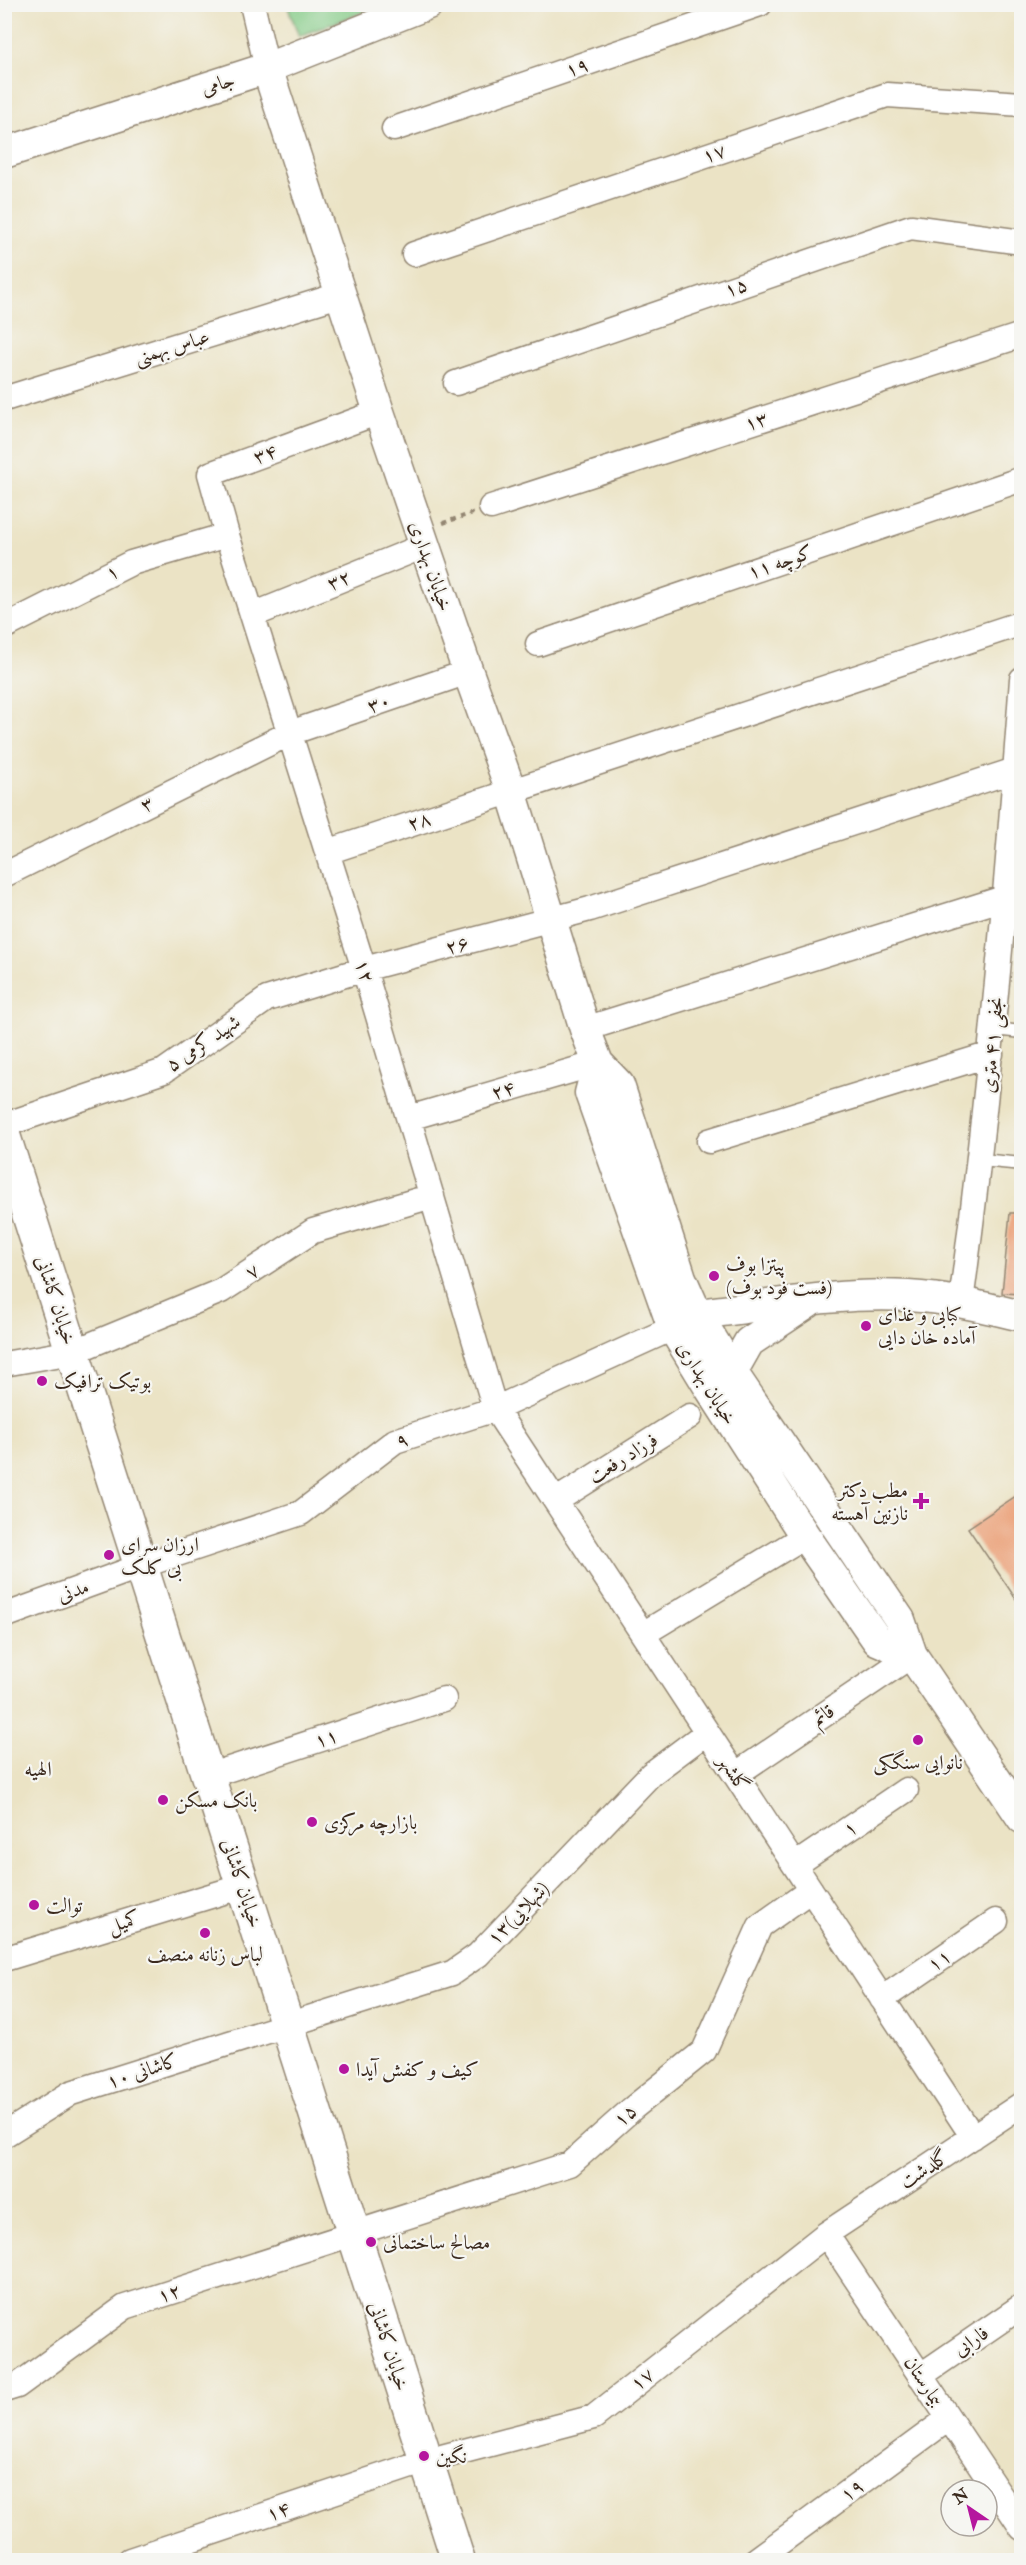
<svg xmlns="http://www.w3.org/2000/svg" width="1026" height="2565" viewBox="0 0 1026 2565" font-family="'IM FELL Double Pica',Amiri,serif">
  <rect width="100%" height="100%" fill="#f6f6f2"/>
  <filter id="ink" filterUnits="userSpaceOnUse"><feTurbulence type="fractalNoise" baseFrequency=".0167" numOctaves="2"/><feDisplacementMap in="SourceGraphic" scale="12" xChannelSelector="R" yChannelSelector="G"/><feConvolveMatrix kernelMatrix="1 2 1 2 8 2 1 2 1" color-interpolation-filters="sRGB"/></filter>
  <filter id="wash" filterUnits="userSpaceOnUse"><feTurbulence type="fractalNoise" baseFrequency=".008" numOctaves="4" result="noise"/><feDisplacementMap in="SourceGraphic" scale="24" xChannelSelector="R" yChannelSelector="G"/><feGaussianBlur stdDeviation="1.35" result="paint"/><feColorMatrix in="noise" values="0 0 0 0 0 0 0 0 0 0 0 0 0 0 0 0 0 1.4 0 .05"/><feComposite in="paint" operator="in"/></filter>
  <g filter="url(#wash)">
    <rect width="100%" height="100%" fill="#ebe3c5"/>
    <path fill="#82ca85" stroke="#5e7a52" stroke-width="1.5" d="M287,5h96l-84,31z"/>
    <g id="blocks">
      <path fill="#eba47e" d="M1010,1213h12v81l-20,-1z
        M1022,1492v116l-54,-80z"/>
    </g>
  </g>
  <g filter="url(#ink)">
    <use href="#blocks" fill-opacity="0" stroke="#938672" stroke-width="1.5"/>
    <g fill="none" stroke-linecap="round" stroke-linejoin="round">
      <defs>
        <path id="service" d="M994,1029l28,3
          M981,1160l41,4"/>
        <path id="minor" d="M252,4l15,64
          M394,129l366,-125
          M414,254l473,-159 135,9
          M456,383l455,-156 111,15
          M4,399l335,-104
          M379,412l-169,62 17,61 137,434 131,440 478,728
          M491,507l531,-172
          M253,615l171,-69
          M4,627l127,-64 96,-28
          M538,644l484,-165
          M327,852l695,-229
          M4,875l286,-142 178,-61
          M585,1029l419,-131
          M409,1118l189,-55
          M4,1125l160,-54 103,-72 97,-30 226,-60 425,-139
          M709,1141l282,-87
          M961,1302c28,-207 46,-415 61,-623
          M4,1364l69,-12 148,-61 92,-60 119,-35
          M557,1500l133,-84
          M4,1616l137,-50 160,-53 94,-72 100,-32 178,-81
          M643,1634l162,-98
          M735,1775l177,-120
          M208,1776l236,-77
          M795,1865l111,-75
          M4,1959l239,-73
          M882,1999l114,-78
          M4,2135l67,-42 381,-120 26,-18 173,-181 56,-42
          M826,2234l196,294
          M920,2376l102,-70
          M4,2390l13,-4 108,-79 445,-143 63,-56 71,-57 56,-125 51,-36
          M130,2560l296,-99 168,-44 232,-183 196,-130
          M756,2560l192,-141"/>
        <path id="tertiary" d="M267,68l112,344 89,260 43,119 74,238 13,34 21,22 62,193 16,36 35,58 168,248 12,35 110,163
          M4,153l263,-85 161,-64
          M598,1063l-8,30 83,235 36,59 96,149 72,104 35,15
          M682,1323l15,-9c70,-8 140,-22 211,-18 39,2 76,11 114,20
          M717,1382l15,-10 17,-30 59,-39"/>
        <path id="secondary" d="M4,1137l454,1423"/>
      </defs>
      <use href="#service" stroke="#938672" stroke-width="15"/>
      <use href="#minor" stroke="#938672" stroke-width="27"/>
      <use href="#tertiary" stroke="#938672" stroke-width="33"/>
      <use href="#secondary" stroke="#938672" stroke-width="36"/>
      <path stroke="#938672" stroke-width="4" stroke-dasharray="4.5 4.5" stroke-linecap="butt" d="M443,523l30,-10"/>
      <use href="#service" stroke="#fff" stroke-width="12"/>
      <use href="#minor" stroke="#fff" stroke-width="24"/>
      <use href="#tertiary" stroke="#fff" stroke-width="30"/>
      <use href="#secondary" stroke="#fff" stroke-width="33"/>
    </g>
  </g>
  <g fill="#b5179e" stroke="#f6f6f2" stroke-width="2">
    <circle cx="714" cy="1276" r="6"/>
    <circle cx="866" cy="1326" r="6"/>
    <circle cx="42" cy="1381" r="6"/>
    <path d="M918 1492h6v6h6v6h-6v6h-6v-6h-6v-6h6z"/>
    <circle cx="109" cy="1555" r="6"/>
    <circle cx="918" cy="1740" r="6"/>
    <circle cx="163" cy="1800" r="6"/>
    <circle cx="312" cy="1822" r="6"/>
    <circle cx="34" cy="1905" r="6"/>
    <circle cx="205" cy="1933" r="6"/>
    <circle cx="344" cy="2069" r="6"/>
    <circle cx="371" cy="2242" r="6"/>
    <circle cx="424" cy="2456" r="6"/>
  </g>
  <g text-anchor="middle" dominant-baseline="central" stroke-width="4.5" stroke-linejoin="round" paint-order="stroke">
    <g font-size="20" fill="#3b2a1e" stroke="#f6f6f2">
      <text transform="translate(577 67) rotate(-19)">۱۹</text>
      <text transform="translate(218 84) rotate(-18)">جامی</text>
      <text transform="translate(714 153) rotate(-19)">۱۷</text>
      <text transform="translate(736 287) rotate(-19)">۱۵</text>
      <text transform="translate(172 347) rotate(-17)">عباس بهمنی</text>
      <text transform="translate(756 421) rotate(-18)">۱۳</text>
      <text transform="translate(265 454) rotate(-20)">۳۴</text>
      <text transform="translate(780 562) rotate(-19)">کوچه ۱۱</text>
      <text transform="translate(431 566) rotate(71)">خیابان بهداری</text>
      <text transform="translate(112 572) rotate(-27)">۱</text>
      <text transform="translate(339 580) rotate(-22)">۳۲</text>
      <text transform="translate(379 703) rotate(-19)">۳۰</text>
      <text transform="translate(147 804) rotate(-26)">۳</text>
      <text transform="translate(419 821) rotate(-18)">۲۸</text>
      <text transform="translate(457 945) rotate(-15)">۲۶</text>
      <text transform="translate(365 971) rotate(73)">۱۲</text>
      <text transform="translate(203 1043) rotate(-34)">۵ شهید کرمی</text>
      <text transform="translate(992 1045) rotate(-85)">نجفی ۴۱ متری</text>
      <text transform="translate(503 1090) rotate(-16)">۲۴</text>
      <text transform="translate(252 1271) rotate(-33)">۷</text>
      <text transform="translate(56 1300) rotate(72)">خیابان کاشانی</text>
      <text transform="translate(707 1383) rotate(58)">خیابان بهداری</text>
      <text transform="translate(402 1440) rotate(-24)">۹</text>
      <text transform="translate(623 1458) rotate(-32)">فرزاد رفعت</text>
      <text transform="translate(73 1591) rotate(-20)">مدنی</text>
      <text transform="translate(823 1715) rotate(-34)">قائم</text>
      <text transform="translate(326 1738) rotate(-18)">۱۱</text>
      <text transform="translate(734 1773) rotate(57)">گلشهر</text>
      <text transform="translate(850 1828) rotate(-34)">۱</text>
      <text transform="translate(242 1883) rotate(72)">خیابان کاشانی</text>
      <text transform="translate(518 1913) rotate(-46)">۱۳(شهلایی)</text>
      <text transform="translate(124 1922) rotate(-17)">کمیل</text>
      <text transform="translate(939 1960) rotate(-34)">۱۱</text>
      <text transform="translate(142 2071) rotate(-18)">کاشانی ۱۰</text>
      <text transform="translate(625 2115) rotate(-41)">۱۵</text>
      <text transform="translate(924 2169) rotate(-33)">گلدشت</text>
      <text transform="translate(169 2293) rotate(-18)">۱۲</text>
      <text transform="translate(971 2341) rotate(-34)">فارابی</text>
      <text transform="translate(389 2346) rotate(72)">خیابان کاشانی</text>
      <text transform="translate(642 2379) rotate(-38)">۱۷</text>
      <text transform="translate(924 2381) rotate(57)">بیمارستان</text>
      <text transform="translate(852 2490) rotate(-36)">۱۹</text>
      <text transform="translate(278 2511) rotate(-19)">۱۴</text>
    </g>
    <g font-size="20" fill="#3b2a1e" stroke="#f6f6f2" text-anchor="start">
      <text x="726" y="1264">پیتزا بوف<tspan x="726" dy="23">(فست فود بوف)</tspan></text>
      <text x="878" y="1314">کبابی و غذای<tspan x="878" dy="23">آماده خان دایی</tspan></text>
      <text x="54" y="1381">بوتیک ترافیک</text>
      <text x="908" y="1490" text-anchor="end">مطب دکتر<tspan x="908" dy="23">نازنین آهسته</tspan></text>
      <text x="121" y="1544">ارزان سرای<tspan x="121" dy="23">بی کلک</tspan></text>
      <text x="918" y="1762" text-anchor="middle">نانوایی سنگکی</text>
      <text x="175" y="1800">بانک مسکن</text>
      <text x="324" y="1822">بازارچه مرکزی</text>
      <text x="46" y="1905">توالت</text>
      <text x="205" y="1954" text-anchor="middle">لباس زنانه منصف</text>
      <text x="356" y="2069">کیف و کفش آیدا</text>
      <text x="383" y="2242">مصالح ساختمانی</text>
      <text x="436" y="2456">نگین</text>
    </g>
    <g font-size="21" fill="#3b2a1e" stroke="#f6f6f2">
      <text x="38" y="1769">الهیه</text>
    </g>
  </g>
  <rect width="1026" height="2565" fill="none" stroke="#f6f6f2" stroke-width="24"/>
  <g transform="translate(969 2508) rotate(325)"><circle r="28" fill="#f6f6f2" stroke="#aba49d" stroke-width="1.5"/>
  <path d="M0-4.5L10 22L0 15L-10 22Z" fill="#b5179e"/>
  <text y="-9" font-size="16" font-weight="bold" text-anchor="middle" fill="#3b2a1e">N</text>
  </g>
</svg>
